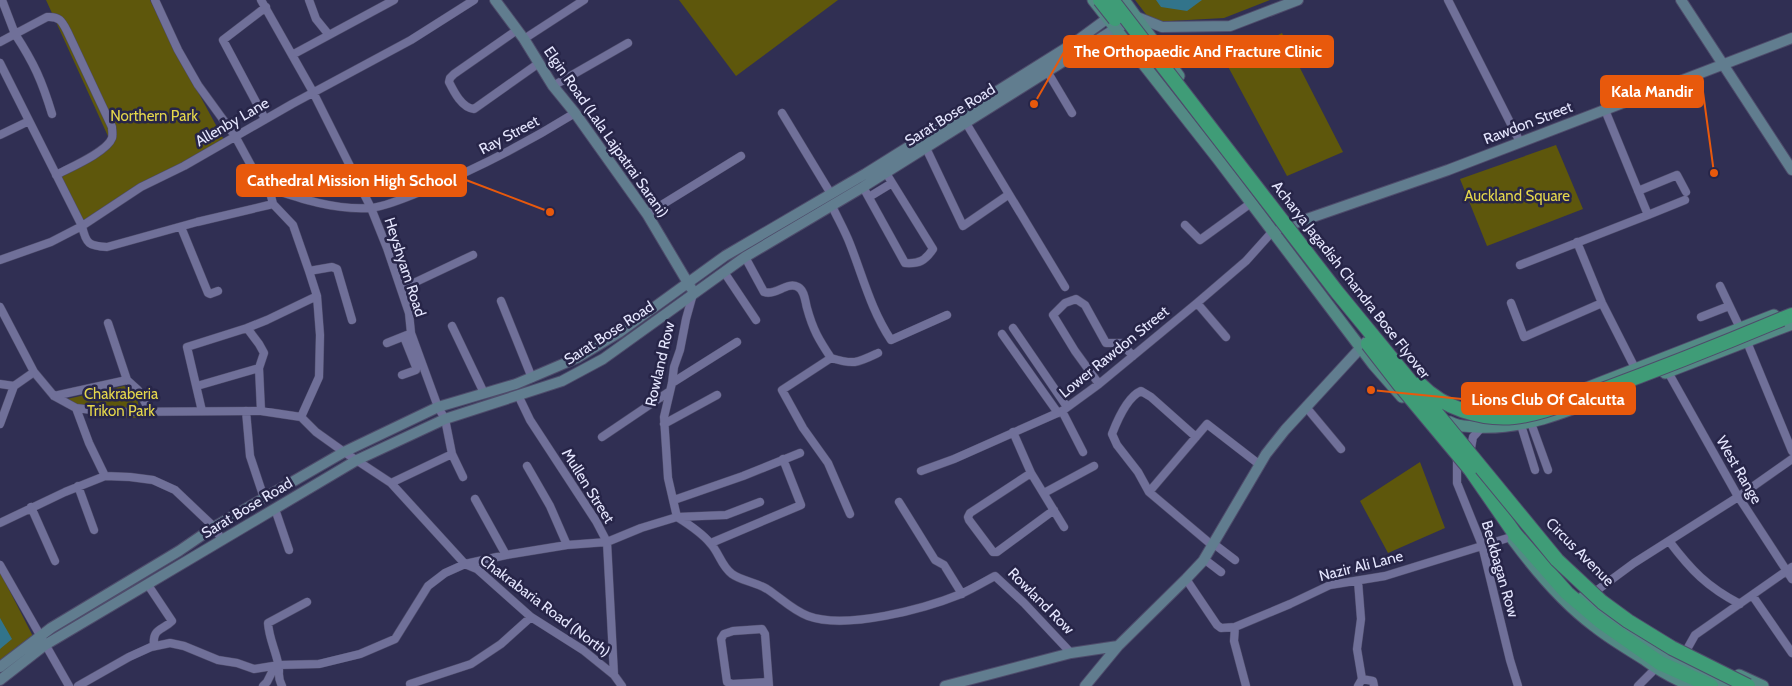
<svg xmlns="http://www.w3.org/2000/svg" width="1792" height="686" viewBox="0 0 1792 686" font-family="Cabin,sans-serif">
  <rect width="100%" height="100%" fill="#302f53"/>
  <path fill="#5e570c" d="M46,0h104l16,33 58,107 -141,82 -25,-46 54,-31z
    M679,0h159l-102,76z
    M1135,0h135l-46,18 -72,4z
    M1282,33l61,119 -56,24 -62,-115z
    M1556,145l27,64 -96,37 -27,-67z
    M124,386l12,7 5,25 -42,-1 -20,-7 -16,-10z
    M1420,462l25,66 -57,25 -28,-52z
    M0,572l39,76 -39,28z"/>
  <path fill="#32748b" d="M1156,0h46l-15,11 -26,-4z
    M0,618l12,21 -12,10z"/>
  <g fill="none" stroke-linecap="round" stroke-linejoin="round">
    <defs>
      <path id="street" d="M155,0l23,50 20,35 37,51 18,33 16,19 4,16 20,21 16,46 8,25 3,39 -1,42 -18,40
        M261,0l52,92 58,116 16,40 22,65 2,20 27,74 7,12 7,35 11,23
        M309,0l7,19 13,16
        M1448,0l72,142
        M517,30l-63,44 -4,4 -1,4c5,10 13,26 25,27l65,-46
        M524,39l60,-39
        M0,42l15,-8 -13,-34
        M292,55l102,-55
        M0,63l82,163c4,18 7,20 25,21l90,-25 76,-18
        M1047,71l25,42
        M553,86l75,-43
        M782,113l49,81
        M52,114c-10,-33 -18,-51 -37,-80l32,-17c12,-1 15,4 20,14l45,96c0,3 1,7 0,11 -5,14 -43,30 -56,37
        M265,119l-42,-79 43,-33
        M966,123l99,164
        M0,135l29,-14
        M926,148l37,78 45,-31
        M863,187l42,76c14,1 20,-2 28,-14l-47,-76
        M269,188c32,11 66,22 100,20 13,0 38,-11 51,-16 55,-22 105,-48 155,-79
        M1638,191l39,-16 9,17
        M869,197l23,-14
        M832,206c6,13 13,25 18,38 13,33 21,66 41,96l56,-25
        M647,214l94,-58
        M1648,215l37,-15
        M1185,225l15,15 51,-37
        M181,227l27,66 2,1 8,-3
        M1577,242l25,61 35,69
        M745,257l19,35c12,4 23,-11 34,-5 7,4 7,14 9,21 6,22 12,32 24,50 23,7 26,5 47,-5
        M0,260l51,-18 31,-16 59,-39 43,-21 108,-62 119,-64 63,-40
        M1520,265l128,-50 -43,-105
        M309,271l23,-4 5,2 15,51
        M724,272l32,48
        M1720,286l20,42
        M401,289l72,-34
        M693,294l-7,25 -6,31 -6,17 -2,16 -8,34 4,61 9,39c11,7 24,15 33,26 9,9 11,23 22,31 10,7 23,8 35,15 14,9 25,21 41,27 38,14 116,-7 153,-22 11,-5 23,-12 34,-18l29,27 47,50
        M501,301l31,77
        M1197,303l29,34
        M1511,303l13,34 78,-34
        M0,307l34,65 20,24 22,12 32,4 153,-1 40,6 15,15 28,20 47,31 74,81 12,5 54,48 52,33 31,25
        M1701,317l28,-11
        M108,323l19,57
        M452,326l32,67
        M1013,328l54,79
        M1002,334l56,79
        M1747,342l45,109
        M387,343l20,-8
        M831,358l-49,32 21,38 25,35 22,51
        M1668,372l68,121 56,86
        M402,375l14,-5v-3l-12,-30
        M672,383l65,-41
        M0,384l14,2
        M1099,384l-24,-33 -22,-36 12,-12 11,-4 9,6 21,38h15l12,13
        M197,386l62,-18
        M518,395l12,25 66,101 11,21 7,133 8,11
        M54,396l73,-16 11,10 12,21
        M1306,407l35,42
        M76,408l13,35 16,33
        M202,411l-15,-64 60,-19
        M246,411l4,45 14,42
        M261,411l-2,-43 5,-15 -5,-9 -12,-16 20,-8 50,-24
        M1062,411l21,41
        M1531,423l17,47
        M0,424l14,-38 20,-14
        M664,424l53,-29
        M1521,425l14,45
        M1482,427l-9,10 -2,11 -14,12v23l25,62 28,115 8,26
        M1013,432l18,41 33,54
        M602,437l68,-46
        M1196,437l-45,-40 -10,-6c-14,6 -24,30 -29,43l5,11 21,27 11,20 64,54
        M527,466l23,40 17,39
        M921,471l33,-12 108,-48 37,-27 98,-81 49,-42 27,-30
        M1031,473l-61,40 -2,4 1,3 24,32h4l57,-42
        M391,483l61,-29
        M78,486l16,44
        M1149,492l58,-68 53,41
        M1044,493l50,-27
        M475,499l31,56
        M674,500l69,-24 57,-23
        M899,502l36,58 9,5 18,29
        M31,507l24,54
        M275,509l14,41
        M0,523l65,-31 40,-16 25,1 23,3 22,10 39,37 8,13
        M1669,541c22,29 38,46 71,63
        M711,543l90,-38 -18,-46
        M1214,544l21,16
        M1204,559l17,13
        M0,565l69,121
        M1186,579l31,46 4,3 14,-1 55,-23 40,-19 55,-9 126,-39
        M148,585l24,36c-10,10 -20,7 -18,25
        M1596,591l38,-28 104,-66 54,-38
        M1752,595l40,58
        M1235,627l-1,14 12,45
        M1686,651l9,-16 97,-68
        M1362,679l11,2 1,5
        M768,682l-36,2 -5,-2 -6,-43 3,-5 9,-3 29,-2 3,5 4,52
        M410,684l61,-20 30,-20 30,-27
        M78,686l51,-29 22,-10 19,-4 14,3 34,14 19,3 17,6 25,-4 40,-1 41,-10 35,-15 33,-53 17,-13 20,-9 41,-9 61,-10 40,-3 34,-14 36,-11 49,-2 34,-13
        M263,686l4,-4 8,-16
        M282,686c-6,-11 -1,-14 -4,-23 -3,-14 -9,-25 -10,-40l39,-21
        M1358,686l4,-7 -5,-30 4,-30 -3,-38
        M1638,686l18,-18"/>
      <path id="secondary" d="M495,0l29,39 29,47 22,27 72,101 44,74
        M1681,0l111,170
        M1281,228l167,-58 344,-132
        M0,667l51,-39 128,-77 35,-24 130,-75 94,-45 78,-23 61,-26 43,-26 105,-76 140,-82 209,-131 38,-28
        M0,680l45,-35 312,-185 88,-41 117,-38 41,-22 142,-102 118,-70 252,-158 22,-12 25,10 68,-1 68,-26
        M945,686l126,-33 47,-7
        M1085,686l33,-40 68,-67 17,-18 63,-107 19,-24 81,-88"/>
      <path id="primary" d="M1093,0l125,159 155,205 29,33
        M1124,0l55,76
        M1665,373l127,-49
        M1512,410l12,-1 42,-13 208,-81
        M1444,429l6,-7c8,5 17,4 26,5 51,3 95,-17 142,-36
        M1513,540c23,31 50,63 81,86 16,13 34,23 51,34 15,11 29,19 47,26
        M1582,598l45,34 29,19 71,35
        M1739,675l24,11"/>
      <path id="highway" d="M1782,319l10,-4
        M1470,469l45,65 52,59 33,28 60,42 51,23"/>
    </defs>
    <use href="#street" stroke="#4e4c6b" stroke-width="9"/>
    <use href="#secondary" stroke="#4e4c6b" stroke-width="12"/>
    <use href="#primary" stroke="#4e4c6b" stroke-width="13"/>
    <use href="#highway" stroke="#4e4c6b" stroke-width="16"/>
    <use href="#street" stroke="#707099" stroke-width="8"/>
    <use href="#secondary" stroke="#617d8f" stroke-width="10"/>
    <use href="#primary" stroke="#538a85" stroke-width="11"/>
    <use href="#highway" stroke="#3f9c77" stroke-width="14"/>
    <defs>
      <path id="highway-bridge" d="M1100,0l15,19
        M1112,0l225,292 220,268 45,42 26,19 44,27 76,38
        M1368,344l31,40 71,85
        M1420,384c23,24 61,36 94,33 28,-3 54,-15 80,-24 63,-23 126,-48 188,-74"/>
    </defs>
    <use href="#highway-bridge" stroke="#4e4c6b" stroke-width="16" stroke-linecap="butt"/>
    <use href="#highway-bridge" stroke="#3f9c77" stroke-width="14"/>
  </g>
  <g text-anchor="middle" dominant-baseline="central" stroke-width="5" stroke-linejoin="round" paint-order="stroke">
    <g font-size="15" fill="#e5e6fe" stroke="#272548">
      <text transform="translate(950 115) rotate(-32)">Sarat Bose Road</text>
      <text transform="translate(232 122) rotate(-30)">Allenby Lane</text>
      <text transform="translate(1528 123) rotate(-21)">Rawdon Street</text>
      <text transform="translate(606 132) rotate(55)">Elgin Road (Lala Lajpatrai Sarani)</text>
      <text transform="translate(509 135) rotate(-28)">Ray Street</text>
      <text transform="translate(405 267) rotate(72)">Heyshyam Road</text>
      <text transform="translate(1351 280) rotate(52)">Acharya Jagadish Chandra Bose Flyover</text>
      <text transform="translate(609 333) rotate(-33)">Sarat Bose Road</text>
      <text transform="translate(1114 352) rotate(-39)">Lower Rawdon Street</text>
      <text transform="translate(660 364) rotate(-77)">Rowland Row</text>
      <text transform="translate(1739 470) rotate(60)">West Range</text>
      <text transform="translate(588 486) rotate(58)">Mullen Street</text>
      <text transform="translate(247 508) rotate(-31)">Sarat Bose Road</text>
      <text transform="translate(1580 552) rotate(45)">Circus Avenue</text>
      <text transform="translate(1361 566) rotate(-14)">Nazir Ali Lane</text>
      <text transform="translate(1500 569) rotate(74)">Beckbagan Row</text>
      <text transform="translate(1041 601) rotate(45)">Rowland Row</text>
      <text transform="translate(545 606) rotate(37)">Chakrabaria Road (North)</text>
    </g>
    <g font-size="15" fill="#e5d74b" stroke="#272548">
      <text x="154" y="116">Northern Park</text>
      <text x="1517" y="196">Auckland Square</text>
      <text x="121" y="394">Chakraberia<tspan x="121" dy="17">Trikon Park</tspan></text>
    </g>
  </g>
  <path fill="none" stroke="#e8590c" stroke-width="2" d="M1034 104L1064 52M1714 173L1703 92M550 212L466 180M1371 390L1462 399"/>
  <g fill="#e8590c" stroke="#272548" stroke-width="2">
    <circle cx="1034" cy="104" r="5"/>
    <circle cx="1714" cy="173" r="5"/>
    <circle cx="550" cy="212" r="5"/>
    <circle cx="1371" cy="390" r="5"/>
  </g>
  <g fill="#e8590c" stroke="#e8590c" stroke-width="2">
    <rect x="1064" y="36" width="269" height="31" rx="5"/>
    <rect x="1601" y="76" width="102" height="31" rx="5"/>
    <rect x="237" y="165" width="229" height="31" rx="5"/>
    <rect x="1462" y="383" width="173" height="31" rx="5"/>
  </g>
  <g font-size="16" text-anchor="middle" font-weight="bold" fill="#fff">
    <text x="1198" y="57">The Orthopaedic And Fracture Clinic</text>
    <text x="1652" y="97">Kala Mandir</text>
    <text x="352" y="186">Cathedral Mission High School</text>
    <text x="1548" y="405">Lions Club Of Calcutta</text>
  </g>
</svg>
